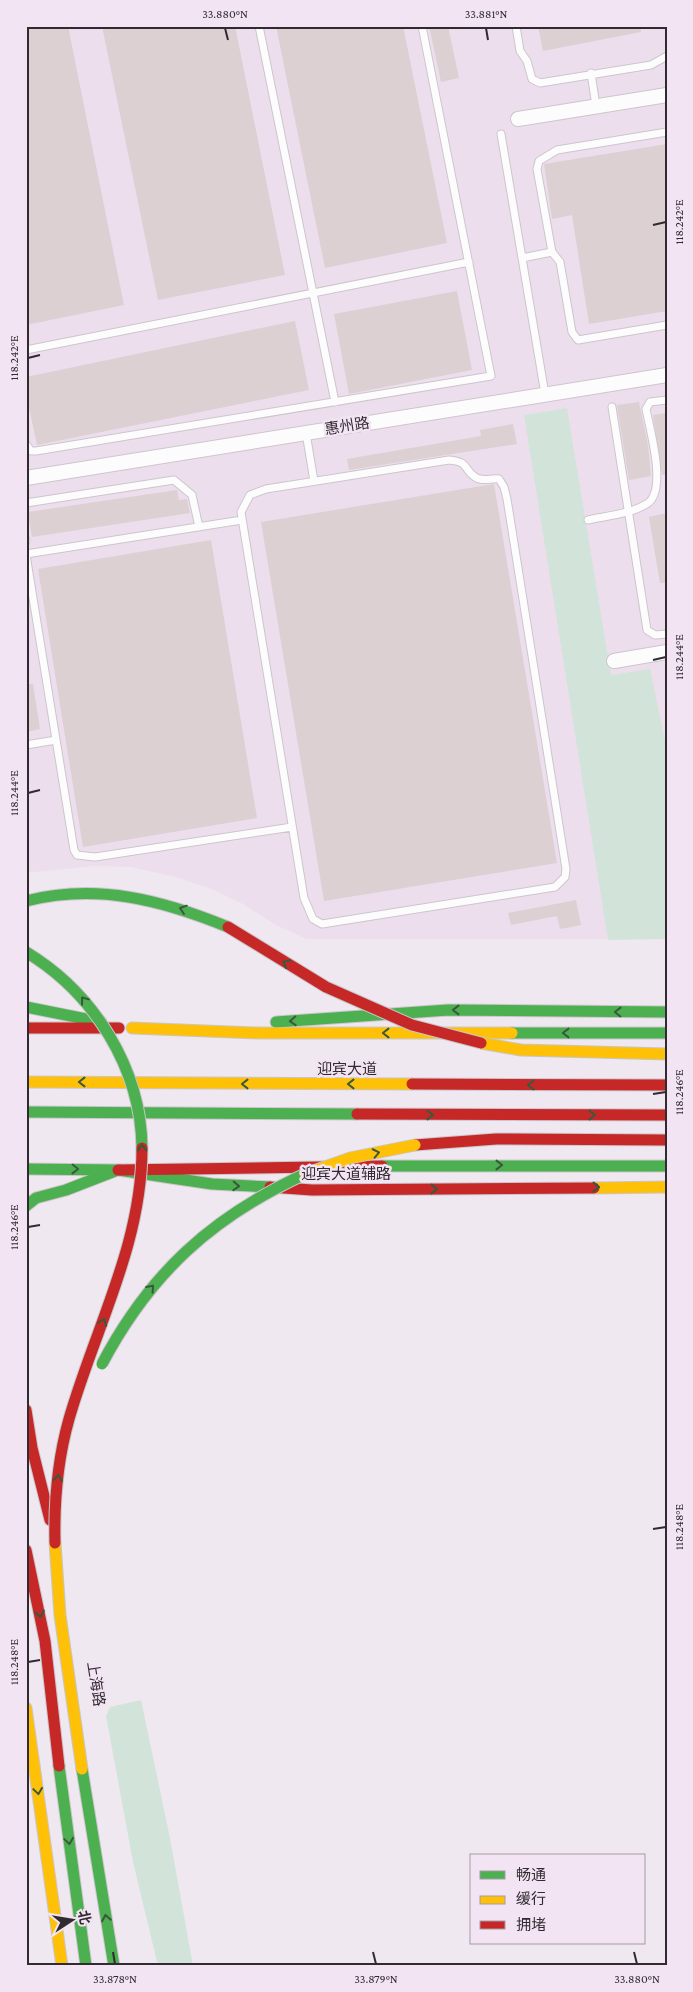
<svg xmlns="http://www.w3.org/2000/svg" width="693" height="1992" viewBox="0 0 693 1992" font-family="'Crimson Pro','Noto Sans SC',serif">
  <rect width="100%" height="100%" fill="#efe8f0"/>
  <path fill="#ecdeed" d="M26,26h641v913h-360l-29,-13 -35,-22 -31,-15 -36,-12 -46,-10 -36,-1 -68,7z"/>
  <path fill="#d2e4d9" d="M567,408l44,267 39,-6 17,81v189l-59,1 -84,-525z
    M141,1700l29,138 23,128h-35l-25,-104 -27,-146 4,-9z"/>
  <path fill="#dcd0d2" d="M26,26h42l56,279 -98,20z
    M102,26h133l50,249 -127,25z
    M276,26h127l44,217 -122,25z
    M429,26h19l11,52 -18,4z
    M538,26h102l1,6 -98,19z
    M667,144v167l-78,13 -17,-109 -20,4 -8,-55z
    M457,291l15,79 -123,24 -15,-80z
    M295,321l14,69 -272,55 -11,-52v-16z
    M639,402l9,43 3,31 -22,4 -12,-75z
    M667,413v61l-5,1 -9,-60z
    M513,424l4,20 -168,26 -2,-11 134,-23 -1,-6z
    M494,484l63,379 -233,38 -63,-379z
    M177,490l2,10 8,-1 3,14 -158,24 -4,-25z
    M667,513v70h-7l-11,-66z
    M211,540l46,278 -174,29 -45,-278z
    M26,684h7l7,45 -14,3z
    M576,900l5,25 -21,4 -3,-13 -46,9 -3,-12z"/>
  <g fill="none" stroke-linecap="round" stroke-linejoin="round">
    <defs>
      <path id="lane" d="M259,26l76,376
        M516,26l4,25 7,10 5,18 8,4 111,-18 16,-9
        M591,73l5,33
        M667,132l-110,18 -18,11 -2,8 15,83 8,10 12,70 6,8 89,-15
        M501,134l44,260
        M522,258l30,-6
        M26,350l443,-88
        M612,407l35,223 8,5 12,-1
        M306,433l8,48
        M26,444l5,7h5l455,-75 -69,-350
        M449,460c21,2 14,9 26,17 6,5 16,1 24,2l5,8 3,12 59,370 -1,8 -10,10 -233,37 -9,-5 -9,-21 -63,-386 9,-17 16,-6z
        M26,503l148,-23 18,15 7,32
        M588,520c18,-4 44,-6 60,-17 19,-14 2,-73 -2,-94l4,-7 17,-2
        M26,540v1
        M26,554l216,-34
        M26,555l48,295 3,5 18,2 197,-30
        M26,745l30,-5"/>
      <path id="street" d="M518,119l149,-24
        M26,478l641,-103
        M614,661l53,-9"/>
      <path id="fast" d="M26,901c71,-18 136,-1 202,26
        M26,1007l75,15
        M276,1022l172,-12 219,2
        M512,1033h155
        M26,1112l331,2
        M382,1166h285
        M26,1169l92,1 94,14 58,3
        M26,1206l10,-8 30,-8 49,-19
        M59,1766l27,200
        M82,1769l32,197"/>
      <path id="slow" d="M132,1028l127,5h253
        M26,1082l386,2
        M594,1188l73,-1
        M26,1708l36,258"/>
      <path id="jam" d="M26,1028h93
        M412,1084l255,1
        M357,1114l310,1
        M415,1145l81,-6 171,1
        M118,1170l264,-4
        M270,1187l42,3 282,-2
        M26,1410l6,38 18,72
        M26,1550l19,91 14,125"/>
    </defs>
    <use href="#lane" stroke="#ccc6cc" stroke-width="9"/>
    <use href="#street" stroke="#ccc6cc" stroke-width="16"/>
    <use href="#fast" stroke="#ccc6cc" stroke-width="13"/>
    <use href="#slow" stroke="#ccc6cc" stroke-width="13"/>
    <use href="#jam" stroke="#ccc6cc" stroke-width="13"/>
    <use href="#lane" stroke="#fdfcfd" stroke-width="7"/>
    <use href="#street" stroke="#fdfcfd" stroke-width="14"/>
    <use href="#fast" stroke="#4caf50" stroke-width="11"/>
    <use href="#slow" stroke="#ffc107" stroke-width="11"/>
    <use href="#jam" stroke="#c62828" stroke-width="11"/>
    <defs>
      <path id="fast-bridge" d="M26,952c68,41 115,116 116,196
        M102,1364c48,-91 110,-147 203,-190"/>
      <path id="slow-bridge" d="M481,1043l40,7 146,4
        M305,1174l45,-16 65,-13
        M55,1543l5,72 22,154"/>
      <path id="jam-bridge" d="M228,927l98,60 86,38 69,18
        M55,1543c-1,-41 3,-85 14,-124 26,-91 73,-174 73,-271"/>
    </defs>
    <use href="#fast-bridge" stroke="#c8c5c8" stroke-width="13" stroke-linecap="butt"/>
    <use href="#slow-bridge" stroke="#c8c5c8" stroke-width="13" stroke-linecap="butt"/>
    <use href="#jam-bridge" stroke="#c8c5c8" stroke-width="13" stroke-linecap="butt"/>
    <use href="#fast-bridge" stroke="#4caf50" stroke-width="11"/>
    <use href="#slow-bridge" stroke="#ffc107" stroke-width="11"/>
    <use href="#jam-bridge" stroke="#c62828" stroke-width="11"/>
  </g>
  <defs><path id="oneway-chevron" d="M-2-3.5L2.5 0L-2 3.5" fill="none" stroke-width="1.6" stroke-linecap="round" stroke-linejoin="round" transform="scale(1.25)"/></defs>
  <g stroke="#3a593c">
    <use href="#oneway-chevron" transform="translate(183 909) rotate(-161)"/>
    <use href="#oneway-chevron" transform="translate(286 963) rotate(-149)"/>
    <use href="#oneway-chevron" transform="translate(84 1000) rotate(-127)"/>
    <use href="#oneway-chevron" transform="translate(456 1010) rotate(-180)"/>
    <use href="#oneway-chevron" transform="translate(618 1012) rotate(-179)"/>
    <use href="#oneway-chevron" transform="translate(293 1021) rotate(177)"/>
    <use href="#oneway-chevron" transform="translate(386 1033) rotate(-180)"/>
    <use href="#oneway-chevron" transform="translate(566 1033) rotate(-180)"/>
    <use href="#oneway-chevron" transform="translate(82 1082) rotate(-180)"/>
    <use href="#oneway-chevron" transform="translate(245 1084) rotate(-180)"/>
    <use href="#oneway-chevron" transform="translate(351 1084) rotate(-180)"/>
    <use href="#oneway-chevron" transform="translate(531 1085) rotate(-180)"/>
    <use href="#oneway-chevron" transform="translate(430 1115)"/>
    <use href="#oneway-chevron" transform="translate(592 1115)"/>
    <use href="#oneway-chevron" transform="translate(142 1148) rotate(-92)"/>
    <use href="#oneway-chevron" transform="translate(376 1153) rotate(-12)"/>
    <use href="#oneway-chevron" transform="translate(499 1165)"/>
    <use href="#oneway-chevron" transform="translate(75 1169) rotate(1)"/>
    <use href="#oneway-chevron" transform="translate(236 1186) rotate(3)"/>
    <use href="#oneway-chevron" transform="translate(596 1187)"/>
    <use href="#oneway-chevron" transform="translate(434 1189)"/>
    <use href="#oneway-chevron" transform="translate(151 1288) rotate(-48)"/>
    <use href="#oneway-chevron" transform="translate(103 1322) rotate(-69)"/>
    <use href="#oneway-chevron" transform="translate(58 1478) rotate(-83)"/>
    <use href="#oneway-chevron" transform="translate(40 1614) rotate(79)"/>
    <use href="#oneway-chevron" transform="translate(38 1791) rotate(82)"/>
    <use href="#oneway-chevron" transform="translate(69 1841) rotate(82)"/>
    <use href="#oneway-chevron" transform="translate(106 1918) rotate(-99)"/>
  </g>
  <path fill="none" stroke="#312b31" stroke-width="2" d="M225,28l3,12M486,28l2,12M653,225l13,-3M28,358l12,-3M653,660l13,-3M28,793l12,-3M653,1094l13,-2M28,1227l12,-2M653,1529l13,-2M28,1662l12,-2M113,1952l2,12M373,1952l3,12M634,1952l3,12"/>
  <g text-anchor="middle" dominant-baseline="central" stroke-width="5" stroke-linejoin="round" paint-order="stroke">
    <g font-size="15" fill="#312b31" stroke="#f2e4f3">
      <text transform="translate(347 426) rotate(-9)">惠州路</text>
      <text x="347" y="1069">迎宾大道</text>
      <text x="346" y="1174">迎宾大道辅路</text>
      <text transform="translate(96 1684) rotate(81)">上海路</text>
    </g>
  </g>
  <rect width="693" height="1992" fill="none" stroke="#f2e4f3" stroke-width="55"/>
  <rect x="470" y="1854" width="175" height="90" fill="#f2e4f3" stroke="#a59aa5"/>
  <rect x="480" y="1871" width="25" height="8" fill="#4caf50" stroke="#a59aa5"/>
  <text x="516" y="1880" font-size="15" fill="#312b31">畅通</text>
  <rect x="480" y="1896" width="25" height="8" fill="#ffc107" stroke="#a59aa5"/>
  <text x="516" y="1904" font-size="15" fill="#312b31">缓行</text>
  <rect x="480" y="1921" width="25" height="8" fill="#c62828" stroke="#a59aa5"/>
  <text x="516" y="1930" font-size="15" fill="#312b31">拥堵</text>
  <g transform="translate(72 1920) rotate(78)" stroke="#f2e4f3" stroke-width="4" paint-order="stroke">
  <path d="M0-4L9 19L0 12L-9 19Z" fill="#312b31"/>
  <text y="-8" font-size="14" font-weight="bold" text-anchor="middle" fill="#312b31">北</text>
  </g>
  <rect x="28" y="28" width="638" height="1936" fill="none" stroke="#312b31" stroke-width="2"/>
  <g font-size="12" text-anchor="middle" fill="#312b31">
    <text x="225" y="18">33.880°N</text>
    <text x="486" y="18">33.881°N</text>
    <text transform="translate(679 222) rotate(-90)" y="4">118.242°E</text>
    <text transform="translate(14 358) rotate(-90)" y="4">118.242°E</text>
    <text transform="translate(679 657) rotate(-90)" y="4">118.244°E</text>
    <text transform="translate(14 793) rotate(-90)" y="4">118.244°E</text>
    <text transform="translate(679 1092) rotate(-90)" y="4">118.246°E</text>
    <text transform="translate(14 1227) rotate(-90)" y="4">118.246°E</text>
    <text transform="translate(679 1527) rotate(-90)" y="4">118.248°E</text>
    <text transform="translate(14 1662) rotate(-90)" y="4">118.248°E</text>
    <text x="115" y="1983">33.878°N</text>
    <text x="376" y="1983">33.879°N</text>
    <text x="637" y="1983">33.880°N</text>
  </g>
</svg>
